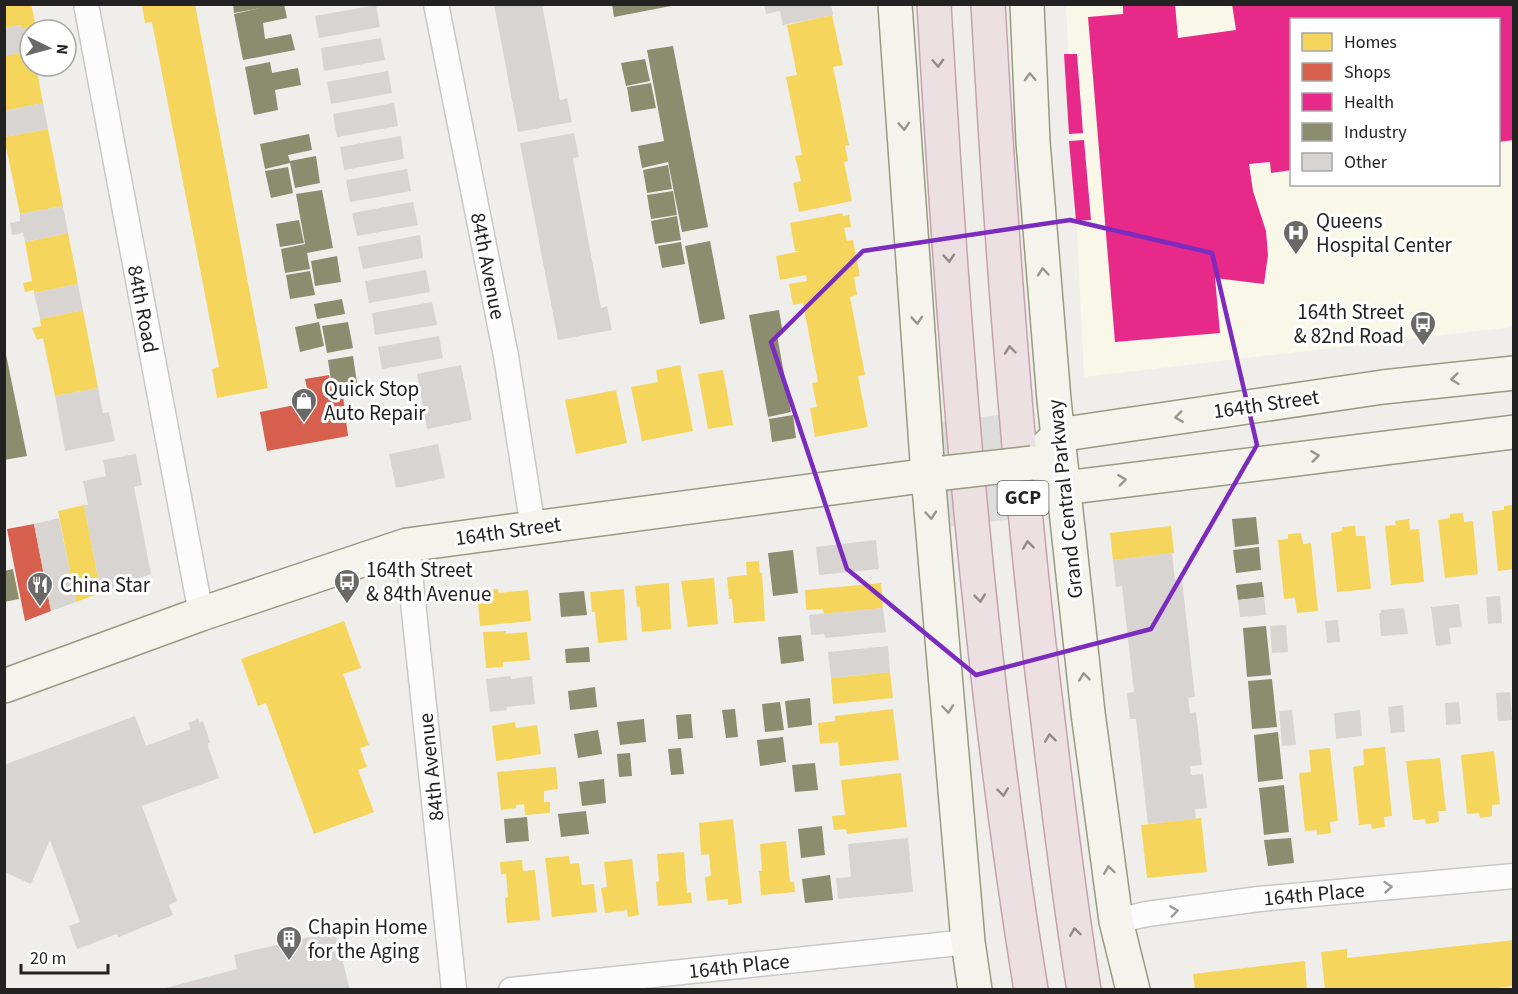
<svg xmlns="http://www.w3.org/2000/svg" width="1518" height="994" viewBox="0 0 1518 994" font-family="'Source Sans 3',sans-serif">
  <rect width="100%" height="100%" fill="#f0eeeb"/>
  <path fill="#f8f7e8" fill-rule="evenodd" d="M1066,5h447v322l-429,50zM1292,20h206v164h-206z"/>
  <path fill="#dedddd" d="M1032,411l12,105 -93,10 -12,-104z"/>
  <path fill="#f6d55c" d="M4,4h27l5,22 -14,3 -1,-4 -17,3z
    M146,4h49l73,384 -51,10 -5,-29 7,-2 -67,-345 -7,1 -3,-17z
    M832,15l11,50 -10,2 16,78 -4,1 3,15 -4,1 8,39 -53,11 -6,-29 8,-2 -6,-25 7,-1 -16,-78 11,-2 -10,-50z
    M30,51v15h6l7,37 -39,8v-55z
    M48,129l15,77 -43,8 -16,-77z
    M842,213l1,3 6,-1 2,12 -7,1 3,13 6,-1 7,36 -6,1 3,18 -7,2 15,78 -7,1 10,51 -53,10 -5,-29 7,-1 -5,-24 6,-1 -15,-79 -10,2 -4,-21 18,-3 -1,-6 -26,5 -4,-24 25,-5h-6l-5,-28z
    M68,233l10,51 -44,9v-3l-9,2 -2,-9 9,-2 -7,-39z
    M83,310l15,78 -43,8 -12,-58 -6,2 -5,-12 9,-2 -1,-7z
    M680,365l13,66 -51,10 -11,-54 27,-5 -2,-12z
    M723,370l10,55 -25,4 -10,-55z
    M616,390l11,53 -51,11 -11,-54z
    M84,505l17,88 -25,9 -18,-91z
    M1514,505v64l-16,2 -6,-60 12,-1v-4z
    M1463,513l1,9 9,-1 5,53 -33,4 -7,-58 12,-2v-4z
    M1409,519l1,11 9,-1 5,53 -33,3 -6,-59 11,-1 -1,-4z
    M1171,526l3,27 -61,7 -3,-27z
    M1355,526l1,10h9l6,53 -34,3 -6,-59 11,-2v-4z
    M1301,533l2,11 8,-1 7,68 -21,2 -2,-15 -11,1 -6,-59 10,-1v-5z
    M759,561l1,12h2l3,48 -31,2 -2,-24h-3l-2,-22 20,-2 -1,-13z
    M714,578l4,46 -30,3 -7,-46z
    M669,583l2,46 -29,3 -2,-26 -3,1 -2,-21z
    M881,583l2,25 -59,6 -1,-5 -17,1 -1,-20z
    M498,589l1,4 29,-3 3,31 -51,5 -3,-35z
    M624,589l3,51 -29,3 -3,-31h-3l-2,-20z
    M344,621l17,47 -18,6 26,71 -9,3 7,19 -9,3 16,42 -60,22 -48,-131 -8,3 -17,-47z
    M506,631v3l21,-2 3,28 -27,2v5l-17,1 -3,-36z
    M890,672l3,26 -60,6 -2,-26z
    M893,709l6,51 -59,6 -2,-24 -18,2 -2,-21 17,-2v-5z
    M515,722l1,6 21,-3 4,29 -45,7 -4,-35z
    M1385,747l7,69 -8,1 1,10 -13,2 -1,-5 -12,1 -6,-58 11,-2 -1,-16z
    M1330,748l8,73 -8,1 1,11 -14,2v-5l-12,1 -6,-58 12,-1 -2,-22z
    M1494,751l6,53 -8,1v11l-12,2 -1,-5 -12,1 -6,-59z
    M1440,758l6,53h-8l1,11 -13,2 -1,-5 -12,1 -7,-59z
    M556,767l2,22 -14,2v11h6v11l-25,2 -1,-11 -8,1v3l-15,2 -4,-38z
    M901,773l6,54 -60,7 -1,-5 -12,1 -2,-14 13,-1 -4,-35z
    M1201,818l6,54 -60,6 -6,-53z
    M733,819l9,84 -14,2v-6l-21,2 -2,-24 6,-1 -2,-22 -8,1 -2,-32z
    M786,841l4,41h4l1,10 -34,3 -2,-24h3l-2,-27z
    M684,852l3,41 4,-1 1,11 -34,3 -2,-24 3,-1 -2,-27z
    M569,856l1,8 9,-1 3,22 12,-1 3,28 -45,5 -7,-59z
    M632,859l7,56 -11,2 -1,-7 -22,3 -4,-25 6,-1 -3,-25z
    M522,860l1,11 12,-1 5,50 -33,3 -2,-25 3,-1 -2,-23h-5l-1,-12z
    M1514,940v46l-31,4h-158l-4,-38 26,-3v9z
    M1305,961l2,29h-112l-2,-16z"/>
  <path fill="#d6604d" d="M329,375l4,22 10,-1 5,40 -81,15 -7,-39 50,-10 -5,-23z
    M34,524l17,87 -26,10 -18,-92z"/>
  <path fill="#e7298a" d="M1123,4h52l3,34 58,-8 -4,-26h282v136l-16,2v-122h-206v150l-21,3 -1,-11 -21,2 4,27 13,40 2,24 -4,29 -49,-6 5,55 -105,9 -27,-325 35,-3z
    M1064,54h13l6,79 -14,1z
    M1084,140l7,80 -15,1 -7,-80z"/>
  <path fill="#8c8c6e" d="M233,4h51l3,14 -24,5 2,16 26,-5 4,16 -52,10 -9,-46 27,-6 -27,5z
    M612,4h58l1,2 -57,11z
    M673,46l35,181 -26,5 -14,-70 -26,6 -4,-22 26,-5 -17,-91z
    M645,59l5,22 -24,5 -5,-23z
    M270,62l2,11 26,-5 3,17 -26,5 3,20 -24,5 -9,-48z
    M651,83l5,25 -25,4 -4,-25z
    M309,134l3,16 -24,5 2,6 26,-5 4,27 -25,5 -5,-25 -25,6 -5,-25z
    M668,165l4,24 -25,4 -4,-23z
    M288,167l5,26 -22,5 -6,-27z
    M322,190l11,58 -26,5 3,16 -25,4 -4,-24 24,-5 -9,-50z
    M673,191l4,24 -26,4 -4,-24z
    M677,216l4,24 -26,4 -4,-23z
    M299,220l5,23 -24,4 -4,-23z
    M710,241l15,78 -25,5 -15,-78z
    M681,242l4,22 -23,4 -4,-22z
    M337,256l4,26 -26,4 -4,-25z
    M310,271l5,24 -25,4 -4,-24z
    M342,299l3,15 -28,5 -3,-15z
    M779,310l4,24 -6,1 14,77 -23,5 -19,-102z
    M319,322l5,24 -24,6 -5,-25z
    M348,322l5,26 -26,5 -5,-27z
    M4,345l23,111 -23,4z
    M353,356l4,27 -25,4 -4,-27z
    M793,415l3,23 -24,4 -3,-23z
    M1256,517l3,27 -24,3 -3,-28z
    M1259,547l2,23 -25,3 -3,-23z
    M793,550l5,43 -25,3 -5,-43z
    M13,569l6,30 -15,3v-31z
    M1262,582l2,15 -26,3 -2,-15z
    M584,591l3,24 -26,2 -2,-24z
    M1266,626l5,49 -24,2 -4,-49z
    M801,635l3,26 -23,3 -3,-27z
    M589,647l1,15 -24,1 -1,-14z
    M1272,679l5,48 -25,2 -4,-48z
    M595,687l2,20 -27,3 -2,-19z
    M810,698l2,27 -24,3 -3,-27z
    M780,702l4,28 -19,2 -3,-28z
    M735,709l3,28 -12,1 -4,-28z
    M691,714l2,24 -15,1 -2,-24z
    M644,719l2,23 -26,3 -3,-23z
    M598,730l4,24 -24,4 -4,-24z
    M1278,732l5,47 -25,3 -4,-47z
    M783,737l3,25 -26,4 -3,-26z
    M681,748l3,26 -13,1 -3,-26z
    M630,753l2,23 -13,1 -2,-23z
    M815,763l3,27 -23,2 -3,-27z
    M604,779l2,24 -24,3 -3,-24z
    M1284,785l5,47 -25,3 -5,-47z
    M586,811l3,23 -28,3 -3,-23z
    M527,817l2,24 -23,2 -2,-24z
    M822,826l3,29 -24,3 -3,-29z
    M1291,838l3,25 -26,3 -4,-26z
    M830,875l3,25 -28,3 -3,-24z"/>
  <path fill="#d7d4d2" d="M494,4h48l18,96 7,-2 5,24 -54,10z
    M764,4h67l2,11 -50,10 -3,-14 -14,3z
    M376,5l4,22 -61,11 -4,-22z
    M21,25l1,4 7,-2 1,24 -26,5v-28z
    M381,38l4,22 -61,11 -3,-23z
    M388,71l4,22 -61,11 -4,-22z
    M43,103l5,26 -44,8v-26z
    M394,103l4,23 -61,11 -4,-23z
    M574,133l5,24 -6,1 9,49 19,101 6,-2 5,24 -54,10 -38,-197z
    M401,136l3,23 -60,11 -4,-23z
    M407,169l4,22 -61,11 -4,-22z
    M413,202l5,23 -61,11 -5,-23z
    M63,206l5,27 -43,9 -2,-9 -11,2 -2,-12 10,-2v-7z
    M420,235l3,23 -60,11 -5,-22z
    M426,270l4,22 -61,11 -4,-22z
    M78,284l5,26 -43,9 -6,-26z
    M432,302l5,23 -62,10 -3,-22z
    M439,336l4,22 -61,11 -4,-22z
    M461,365l11,55 -45,9 -10,-55z
    M98,388l5,25 6,-1 6,29 -50,10 -10,-55z
    M438,444l7,34 -49,10 -7,-34z
    M136,454l6,31 -8,2 17,87 -50,19 -17,-88h4l-5,-24 23,-5 -3,-16z
    M59,518l17,84 -25,9 -17,-87z
    M876,540l3,29 -60,6 -3,-28z
    M1172,553l3,27 7,-1 13,118 -7,1 2,15 6,-1 6,53 -12,1 1,9 12,-1 4,34 -12,1 1,10 -48,5 -12,-105h-6l-3,-26 7,-1 -12,-106 -6,1 -3,-27z
    M1500,596l2,27 -14,1 -2,-27z
    M1264,597l2,18 -26,2 -2,-17z
    M1459,604l3,23 -13,1 2,16 -15,2 -5,-39z
    M883,608l3,24 -61,6 -1,-4 -13,1 -2,-20z
    M1404,608l4,26 -27,2 -2,-23h2v-3z
    M1338,620l2,22 -13,1 -2,-22z
    M1286,625l2,27 -16,1 -2,-27z
    M888,646l2,26 -59,6 -3,-26z
    M511,676v3l21,-3 3,28 -29,3 1,3 -17,2 -4,-33z
    M1510,692l2,28 -14,1 -2,-28z
    M1459,702l2,22 -15,1 -1,-22z
    M1403,705l2,27 -14,1 -3,-26z
    M1292,710l4,35 -14,1 -3,-35z
    M1360,710l2,26 -26,3 -2,-26z
    M135,716l11,30 45,-17 -3,-6 10,-4 2,4 3,-2 7,21 -2,1v3l11,32 -77,28 35,95 -8,4 4,10 -54,22 -2,-3 -40,15 -8,-23 11,-4 -30,-82 -19,44 -27,-12v-107z
    M908,838l5,54 -75,7 -2,-21 15,-1 -3,-33z
    M335,931l15,59h-192l79,-21 -3,-14z"/>
  <g fill="none" stroke-linecap="round" stroke-linejoin="round">
    <defs>
      <path id="street" d="M86,4l115,610
        M436,4l70,352 27,172
        M407,545l47,445
        M1116,921l31,-7 112,-15 255,-23
        M511,990l457,-48"/>
      <path id="secondary" d="M895,4l33,471 40,467 7,48
        M1027,4l6,138 21,258 34,313 28,208 17,69
        M1514,373l-131,14 -325,48 -26,28 32,25 450,-56
        M4,686l197,-72 206,-69 537,-72"/>
      <path id="highway" d="M934,4c19,330 44,660 97,986
        M988,4c13,237 30,474 59,709 11,93 22,185 37,277"/>
    </defs>
    <use href="#street" stroke="#c9c8c7" stroke-width="27"/>
    <use href="#secondary" stroke="#999a82" stroke-width="36"/>
    <use href="#highway" stroke="#c5a2ac" stroke-width="36"/>
    <use href="#street" stroke="#fdfcfc" stroke-width="24"/>
    <use href="#secondary" stroke="#f4f4ed" stroke-width="33"/>
    <use href="#highway" stroke="#ece0e2" stroke-width="33"/>
    <defs>
      <path id="secondary-bridge" d="M944,473l88,-10"/>
    </defs>
    <use href="#secondary-bridge" stroke="#999a82" stroke-width="36" stroke-linecap="butt"/>
    <use href="#secondary-bridge" stroke="#f4f4ed" stroke-width="33"/>
  </g>
  <defs><path id="oneway-chevron" d="M-2-3.5L2.5 0L-2 3.5" fill="none" stroke-width="1.6" stroke-linecap="round" stroke-linejoin="round" transform="scale(1.5)"/></defs>
  <g stroke="#918a8c">
    <use href="#oneway-chevron" transform="translate(938 63) rotate(87)"/>
    <use href="#oneway-chevron" transform="translate(949 258) rotate(86)"/>
    <use href="#oneway-chevron" transform="translate(1010 350) rotate(-95)"/>
    <use href="#oneway-chevron" transform="translate(1028 545) rotate(-96)"/>
    <use href="#oneway-chevron" transform="translate(980 598) rotate(84)"/>
    <use href="#oneway-chevron" transform="translate(1050 738) rotate(-97)"/>
    <use href="#oneway-chevron" transform="translate(1003 792) rotate(83)"/>
    <use href="#oneway-chevron" transform="translate(1075 932) rotate(-98)"/>
  </g>
  <g stroke="#969692">
    <use href="#oneway-chevron" transform="translate(1030 77) rotate(-93)"/>
    <use href="#oneway-chevron" transform="translate(904 126) rotate(86)"/>
    <use href="#oneway-chevron" transform="translate(1043 272) rotate(-95)"/>
    <use href="#oneway-chevron" transform="translate(917 320) rotate(86)"/>
    <use href="#oneway-chevron" transform="translate(1455 379) rotate(174)"/>
    <use href="#oneway-chevron" transform="translate(1179 417) rotate(172)"/>
    <use href="#oneway-chevron" transform="translate(1315 456) rotate(-7)"/>
    <use href="#oneway-chevron" transform="translate(1122 480) rotate(-7)"/>
    <use href="#oneway-chevron" transform="translate(931 515) rotate(85)"/>
    <use href="#oneway-chevron" transform="translate(1084 677) rotate(-96)"/>
    <use href="#oneway-chevron" transform="translate(948 709) rotate(85)"/>
    <use href="#oneway-chevron" transform="translate(1109 870) rotate(-98)"/>
  </g>
  <g stroke="#9a9a9a">
    <use href="#oneway-chevron" transform="translate(1388 887) rotate(-5)"/>
    <use href="#oneway-chevron" transform="translate(1174 911) rotate(-8)"/>
  </g>
  <path fill="none" stroke="#7b2cbf" stroke-width="4.5" stroke-linejoin="round" d="M1070,220l142,33 45,192 -106,184 -175,46 -129,-106 -76,-227 92,-91z"/>
  <defs>
    <symbol id="hospital-pin" viewBox="-11 -11 22 30"><path d="M0 17L-7.5 6A9.5 9.5 0 1 1 7.5 6Z" fill="#6a6968" stroke="#fff"/><path d="M-5-5h3v3.5h4V-5h3V5h-3V1.5h-4V5h-3Z" fill="#fff"/></symbol>
    <symbol id="bus-pin" viewBox="-11 -11 22 30"><path d="M0 17L-7.5 6A9.5 9.5 0 1 1 7.5 6Z" fill="#6a6968" stroke="#fff"/><path d="M-5-6H5V4H4V6H2V4H-2V6H-4V4H-5ZM-3.5-4V0h7V-4ZM-3.5 1.2v1.5H-2V1.2ZM2 1.2v1.5H3.5V1.2Z" fill="#fff"/></symbol>
    <symbol id="shop-pin" viewBox="-11 -11 22 30"><path d="M0 17L-7.5 6A9.5 9.5 0 1 1 7.5 6Z" fill="#6a6968" stroke="#fff"/><path d="M-5-2.5h2.3a2.7 3.5 0 0 1 5.4 0H5L5.5 6h-11ZM-1.5-2.5h3a1.5 2.3 0 0 0-3 0Z" fill="#fff"/></symbol>
    <symbol id="restaurant-pin" viewBox="-11 -11 22 30"><path d="M0 17L-7.5 6A9.5 9.5 0 1 1 7.5 6Z" fill="#6a6968" stroke="#fff"/><path d="M-5-6h1v4h1v-4h1v4h1v-4h1v5L-1.5 .5V6h-2V.5L-5-1ZM5-6V6H3V1.5H1.5Q1.5-4 5-6Z" fill="#fff"/></symbol>
    <symbol id="building-pin" viewBox="-11 -11 22 30"><path d="M0 17L-7.5 6A9.5 9.5 0 1 1 7.5 6Z" fill="#6a6968" stroke="#fff"/><path d="M-4-6H4V6H1V3H-1V6H-4ZM-2.5-4.3h1.7v1.8h-1.7ZM.8-4.3h1.7v1.8H.8ZM-2.5-1h1.7V.8h-1.7ZM.8-1h1.7V.8H.8Z" fill="#fff"/></symbol>
  </defs>
  <g fill-rule="evenodd">
    <use href="#hospital-pin" x="1281" y="218" width="30" height="40"/>
    <use href="#bus-pin" x="1408" y="309" width="30" height="40"/>
    <use href="#shop-pin" x="289" y="386" width="30" height="40"/>
    <use href="#bus-pin" x="332" y="567" width="30" height="40"/>
    <use href="#restaurant-pin" x="25" y="570" width="30" height="40"/>
    <use href="#building-pin" x="274" y="924" width="30" height="40"/>
  </g>
  <g text-anchor="middle" dominant-baseline="central" stroke-width="6" stroke-linejoin="round" paint-order="stroke">
    <rect fill="#fff" stroke="#646464" stroke-width="1.5" x="997.5" y="481" width="51" height="34" rx="4.5"/>
    <g font-size="20" font-weight="bold" fill="#222">
      <text x="1023" y="498">GCP</text>
    </g>
    <g font-size="21" fill="#222" stroke="#fff" text-anchor="start">
      <text x="1316" y="221">Queens<tspan x="1316" dy="24">Hospital Center</tspan></text>
      <text x="1404" y="312" text-anchor="end">164th Street<tspan x="1404" dy="24">&amp; 82nd Road</tspan></text>
      <text x="324" y="389">Quick Stop<tspan x="324" dy="24">Auto Repair</tspan></text>
      <text x="366" y="570">164th Street<tspan x="366" dy="24">&amp; 84th Avenue</tspan></text>
      <text x="60" y="585">China Star</text>
      <text x="308" y="927">Chapin Home<tspan x="308" dy="24">for the Aging</tspan></text>
    </g>
    <g font-size="21" fill="#222" stroke="#fff">
      <text transform="translate(488 266) rotate(79)">84th Avenue</text>
      <text transform="translate(143 309) rotate(79)">84th Road</text>
      <text transform="translate(1266 404) rotate(-8)">164th Street</text>
      <text transform="translate(1065 499) rotate(-96)">Grand Central Parkway</text>
      <text transform="translate(508 531) rotate(-8)">164th Street</text>
      <text transform="translate(431 767) rotate(-96)">84th Avenue</text>
      <text transform="translate(1314 894) rotate(-5)">164th Place</text>
      <text transform="translate(739 966) rotate(-6)">164th Place</text>
    </g>
  </g>
  <rect width="1518" height="994" fill="none" stroke="#222222" stroke-width="12"/>
  <rect x="1290" y="18" width="210" height="168" fill="#ffffff" stroke="#a7a7a7" stroke-width="1.5"/>
  <rect x="1302" y="33" width="30" height="18" fill="#f6d55c" stroke="#a7a7a7" stroke-width="1.5"/>
  <text x="1344" y="48" font-size="18" fill="#222222">Homes</text>
  <rect x="1302" y="63" width="30" height="18" fill="#d6604d" stroke="#a7a7a7" stroke-width="1.5"/>
  <text x="1344" y="78" font-size="18" fill="#222222">Shops</text>
  <rect x="1302" y="93" width="30" height="18" fill="#e7298a" stroke="#a7a7a7" stroke-width="1.5"/>
  <text x="1344" y="108" font-size="18" fill="#222222">Health</text>
  <rect x="1302" y="123" width="30" height="18" fill="#8c8c6e" stroke="#a7a7a7" stroke-width="1.5"/>
  <text x="1344" y="138" font-size="18" fill="#222222">Industry</text>
  <rect x="1302" y="153" width="30" height="18" fill="#d7d4d2" stroke="#a7a7a7" stroke-width="1.5"/>
  <text x="1344" y="168" font-size="18" fill="#222222">Other</text>
  <g transform="translate(48 48) rotate(95)"><circle r="28" fill="#ffffff" stroke="#a7a7a7" stroke-width="1.5"/>
  <path d="M0-4.5L10 22L0 15L-10 22Z" fill="#6a6968"/>
  <text y="-9" font-size="16" font-weight="bold" text-anchor="middle" fill="#222222">N</text>
  </g>
  <path d="M21 964v9h87v-9" fill="none" stroke="#222222" stroke-width="3"/>
  <text x="30" y="964" font-size="18" fill="#222222" stroke="#ffffff" stroke-width="4.5" paint-order="stroke">20 m</text>
</svg>
